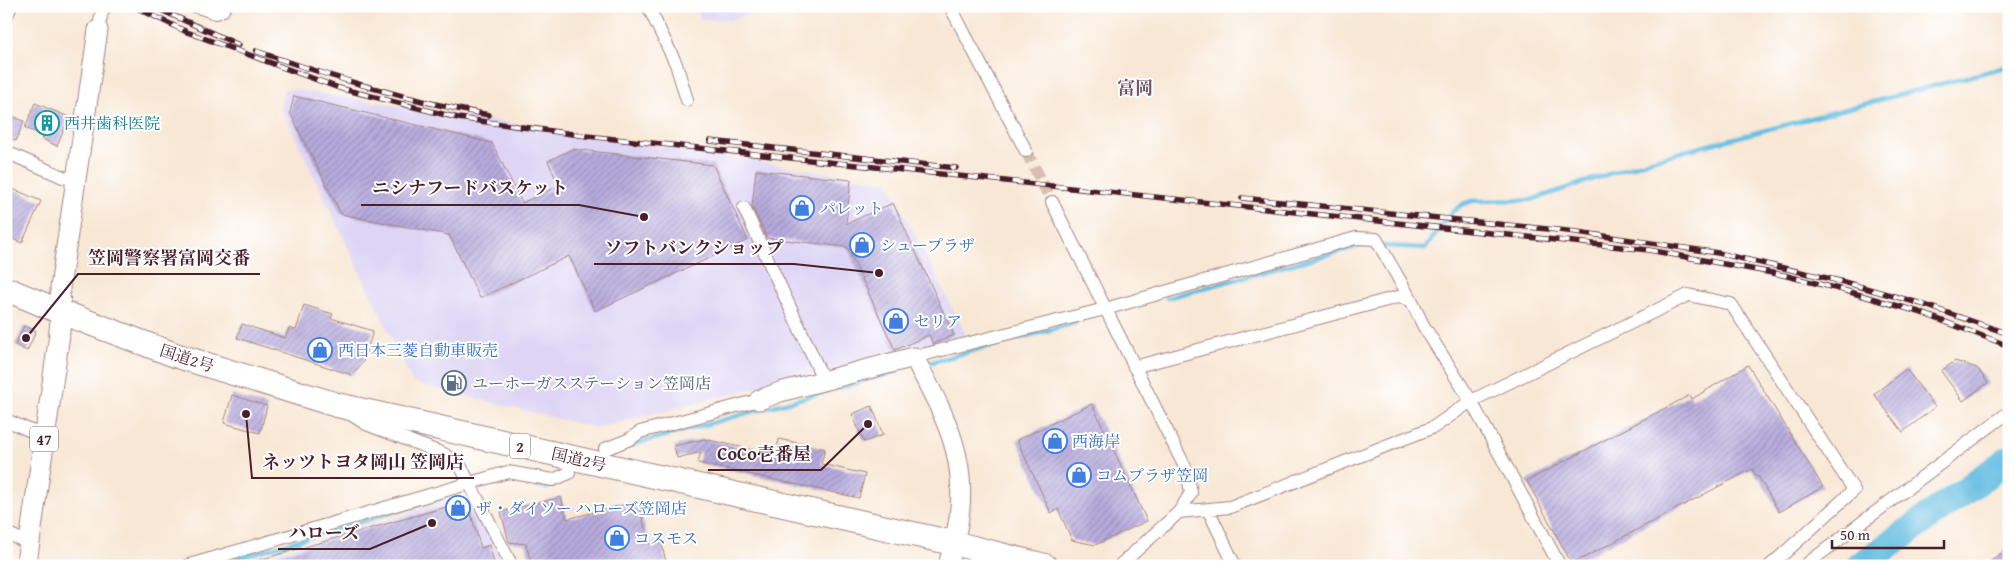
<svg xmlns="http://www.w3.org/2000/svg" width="2015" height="572" viewBox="0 0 2015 572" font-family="'Gentium Book Plus','Noto Serif JP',serif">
  <defs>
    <pattern id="building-hatch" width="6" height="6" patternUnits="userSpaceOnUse" patternTransform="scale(1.25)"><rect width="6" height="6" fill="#b7acde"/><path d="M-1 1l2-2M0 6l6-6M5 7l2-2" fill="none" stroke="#978bb4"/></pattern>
  </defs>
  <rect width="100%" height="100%" fill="#fff"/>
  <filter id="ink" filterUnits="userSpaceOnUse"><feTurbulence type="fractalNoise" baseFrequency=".02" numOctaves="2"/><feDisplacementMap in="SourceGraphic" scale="10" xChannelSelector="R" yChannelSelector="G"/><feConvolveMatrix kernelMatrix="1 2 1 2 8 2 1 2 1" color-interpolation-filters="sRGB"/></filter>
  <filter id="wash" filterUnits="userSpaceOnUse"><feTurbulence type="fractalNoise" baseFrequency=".0096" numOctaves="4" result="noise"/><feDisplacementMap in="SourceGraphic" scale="20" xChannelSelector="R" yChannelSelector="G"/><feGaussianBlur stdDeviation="1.12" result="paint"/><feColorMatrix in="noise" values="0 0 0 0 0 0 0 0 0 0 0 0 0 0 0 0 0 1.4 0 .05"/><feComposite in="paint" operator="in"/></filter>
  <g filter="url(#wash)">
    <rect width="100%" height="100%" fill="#f8e7d4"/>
    <path fill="#ded5f5" d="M696,6h75l-41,14h-29z
      M284,88l604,94 78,153 -370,93 -183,-45 -132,-276z
      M469,496l35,70h-275z"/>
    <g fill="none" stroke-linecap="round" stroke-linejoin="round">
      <path stroke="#65bde2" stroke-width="4.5" d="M1167,298l196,-53 62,3 27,-36 11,-8 9,-3 59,-1 120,-40 358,-94
        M932,362l143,-39
        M628,446l269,-74
        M517,480l30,8 8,-4
        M211,566l234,-69"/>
      <path stroke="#65bde2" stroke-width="28" d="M1860,566l149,-107"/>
    </g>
    <g id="blocks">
      <path fill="url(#building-hatch)" d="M294,96l198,47 30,60 37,-17 -11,-25 24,-12 141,16 35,75 -153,71 -26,-55 -89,42 -31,-63 -108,-21 -51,-101z
        M35,103l34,14 -12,29 -15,-7 2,-3 -19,-8z
        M6,114l18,7 -8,20 -10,-4z
        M756,170l95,10 -5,44 47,-21 61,132 -21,9 -4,-9 -34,15 -48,-103 -80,-9 -15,-32z
        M6,186l35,15 -19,42 -16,-7z
        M304,305l29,9 -2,4 42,13 -10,31 -11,13 -115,-37 5,-14 43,14 4,-10 7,2z
        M24,326l12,5 -9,20 -12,-6z
        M1955,361l22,7 11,15 -25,18 -22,-30z
        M1748,365l75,122 -44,25 -21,-36 -1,1 -5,-8 -180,95 -45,-83 163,-86 2,4z
        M1906,369l29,38 -32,25 -29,-38z
        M232,395l35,11 -7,27 -36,-10z
        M1092,404l55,117 -52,24 -23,-5 -14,-31 -7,4 -34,-73z
        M872,406l11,29 -19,7 -12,-28z
        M704,439l72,16 3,-16 46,10 -4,15 44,10 -6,24 -161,-35 3,-11 -24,6 -3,-12z
        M561,497l6,22 71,-18 11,43 12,-3 6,25h-135l-6,-22 -17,-2 -8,-30z
        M467,501l14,47 8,-3 6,21h-243v-4z
        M2009,548v18h-25z"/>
    </g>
  </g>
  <g filter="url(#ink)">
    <use href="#blocks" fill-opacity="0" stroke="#a18380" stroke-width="1"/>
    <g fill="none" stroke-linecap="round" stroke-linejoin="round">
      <path stroke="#d5bfb2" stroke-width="12" stroke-dasharray="12 6" stroke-linecap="butt" d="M1026,151l26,51"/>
      <defs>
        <path id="street" d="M195,6l21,7 7,-3 2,-4
          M648,6l28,58 11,36
          M950,6l76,145
          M6,17l5,-11
          M98,30l4,-18 4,-6
          M6,152l57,25 14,3
          M1052,202l135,269 4,22 -12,19 -60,54
          M744,208l80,173
          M914,357l191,-48 251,-71 20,1 35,61 12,25 48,76 89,165
          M1134,367l264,-70 13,3
          M352,415l14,9 78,30 17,13 51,99
          M6,420l25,11 14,2
          M605,449l25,-10 10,-7 119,-32
          M1208,509l27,57
          M1179,512l51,-5 204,-80 37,-26 217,-106 43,9 123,186 -84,76
          M6,533l23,10
          M186,566l322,-94 45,8 16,-7
          M1804,566l205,-154"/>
        <path id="secondary" d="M61,312l-1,-24 38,-258
          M759,400l21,-8 134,-35c28,55 54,96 45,160 -2,16 -7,33 -11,49"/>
        <path id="primary" d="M26,566l33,-228 2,-26"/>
        <path id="highway" d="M6,289l55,23 114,43 162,50 616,138 92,23"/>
      </defs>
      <use href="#street" stroke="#a18380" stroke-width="14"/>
      <use href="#secondary" stroke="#a18380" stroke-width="21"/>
      <use href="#primary" stroke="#a18380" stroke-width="22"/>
      <use href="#highway" stroke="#a18380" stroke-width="26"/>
      <use href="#street" stroke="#fff" stroke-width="12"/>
      <use href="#secondary" stroke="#fff" stroke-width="19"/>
      <use href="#primary" stroke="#fff" stroke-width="20"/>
      <use href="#highway" stroke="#fff" stroke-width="24"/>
      <defs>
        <path id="rail" d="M133,6l54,26 152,56 119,30 129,18 1062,114 134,25 60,15 76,22 90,34
          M152,6l87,39
          M256,51c76,26 153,50 233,64
          M710,141l246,27
          M1242,198l335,34 141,21 126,29 78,22 87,30"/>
      </defs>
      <use href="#rail" stroke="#4a1f2b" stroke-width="5.5"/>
      <use href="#rail" stroke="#fff" stroke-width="4" stroke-dasharray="11" stroke-linecap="butt"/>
    </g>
  </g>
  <defs>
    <symbol id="building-ring" viewBox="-11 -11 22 22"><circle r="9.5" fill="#fff" stroke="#0f9aa8" stroke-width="1.5"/><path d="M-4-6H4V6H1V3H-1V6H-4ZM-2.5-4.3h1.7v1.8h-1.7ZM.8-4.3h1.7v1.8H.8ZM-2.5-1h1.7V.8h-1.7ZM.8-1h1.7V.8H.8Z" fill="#0f9aa8"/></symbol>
    <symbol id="shop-ring" viewBox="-11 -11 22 22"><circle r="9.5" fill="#fff" stroke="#3f7fe0" stroke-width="1.5"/><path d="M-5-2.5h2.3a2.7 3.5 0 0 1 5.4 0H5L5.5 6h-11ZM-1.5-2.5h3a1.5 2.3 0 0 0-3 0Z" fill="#3f7fe0"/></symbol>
    <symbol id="fuel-ring" viewBox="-11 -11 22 22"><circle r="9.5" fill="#fff" stroke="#5c6f8a" stroke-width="1.5"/><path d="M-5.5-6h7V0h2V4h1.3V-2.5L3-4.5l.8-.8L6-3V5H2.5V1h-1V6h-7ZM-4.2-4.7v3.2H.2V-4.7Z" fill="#5c6f8a"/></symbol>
  </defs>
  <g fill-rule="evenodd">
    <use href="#building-ring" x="33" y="109" width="28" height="28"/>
    <use href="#shop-ring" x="788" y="194" width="28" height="28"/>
    <use href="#shop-ring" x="848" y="231" width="28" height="28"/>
    <use href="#shop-ring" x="882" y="307" width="28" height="28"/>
    <use href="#shop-ring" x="306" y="336" width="28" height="28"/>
    <use href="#fuel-ring" x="440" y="369" width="28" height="28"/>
    <use href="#shop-ring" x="1041" y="427" width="28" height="28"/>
    <use href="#shop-ring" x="1065" y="461" width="28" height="28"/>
    <use href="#shop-ring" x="444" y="494" width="28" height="28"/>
    <use href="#shop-ring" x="603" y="524" width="28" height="28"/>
  </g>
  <g text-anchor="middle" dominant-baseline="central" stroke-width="4" stroke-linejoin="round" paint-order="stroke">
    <g fill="#fff" stroke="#80626b" stroke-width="1">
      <rect x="30" y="426.5" width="28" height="25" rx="4"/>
      <rect x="510" y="433.5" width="20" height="25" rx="4"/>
    </g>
    <g font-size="15" font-weight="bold" fill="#4a1f2b">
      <text x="44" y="439">47</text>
      <text x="520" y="446">2</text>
    </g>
    <g font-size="16" fill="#0d838f" stroke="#fff" text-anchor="start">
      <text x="64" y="123">西井歯科医院</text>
    </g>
    <g font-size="16" fill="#366cbe" stroke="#fff" text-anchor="start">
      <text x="820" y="208">パレット</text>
      <text x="880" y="245">シュープラザ</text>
      <text x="914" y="321">セリア</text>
      <text x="338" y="350">西日本三菱自動車販売</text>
      <text x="1072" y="441">西海岸</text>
      <text x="1096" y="475">コムプラザ笠岡</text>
      <text x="476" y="508">ザ・ダイソー ハローズ笠岡店</text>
      <text x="634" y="538">コスモス</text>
    </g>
    <g font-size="16" fill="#4a1f2b" stroke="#fff">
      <text transform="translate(187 358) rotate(18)">国道2号</text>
      <text transform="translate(579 459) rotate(13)">国道2号</text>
    </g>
    <g font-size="16" fill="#4e5e75" stroke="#fff" text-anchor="start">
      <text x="472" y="383">ユーホーガスステーション笠岡店</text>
    </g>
    <g font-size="18" font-weight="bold" fill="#70506a" stroke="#fff">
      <text x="1135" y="87">富岡</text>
    </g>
  </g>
  <path fill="none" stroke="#4a1f2b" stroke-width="2" d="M644 217L579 205H361M879 273L794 264H594M26 338L78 274H260M868 424L821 470H708M246 414L252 478H474M432 523L370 549H278"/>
  <g fill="#4a1f2b" stroke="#fff" stroke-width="2">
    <circle cx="644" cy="217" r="5"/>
    <circle cx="879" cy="273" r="5"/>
    <circle cx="26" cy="338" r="5"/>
    <circle cx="868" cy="424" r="5"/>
    <circle cx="246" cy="414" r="5"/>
    <circle cx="432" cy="523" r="5"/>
  </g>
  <g font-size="18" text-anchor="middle" font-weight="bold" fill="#4a1f2b" stroke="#fff" stroke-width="4" stroke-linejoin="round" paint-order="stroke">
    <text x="470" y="194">ニシナフードバスケット</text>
    <text x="694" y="254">ソフトバンクショップ</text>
    <text x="169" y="264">笠岡警察署富岡交番</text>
    <text x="764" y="460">CoCo壱番屋</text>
    <text x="363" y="468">ネッツトヨタ岡山 笠岡店</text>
    <text x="324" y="539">ハローズ</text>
  </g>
  <rect width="2015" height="572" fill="none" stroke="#fff" stroke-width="25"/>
  <path d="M1832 540v8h112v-8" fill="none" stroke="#4a1f2b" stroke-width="2.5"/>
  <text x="1840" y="540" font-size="15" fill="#4a1f2b" stroke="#ffffff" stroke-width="4" paint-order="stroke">50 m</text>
</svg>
